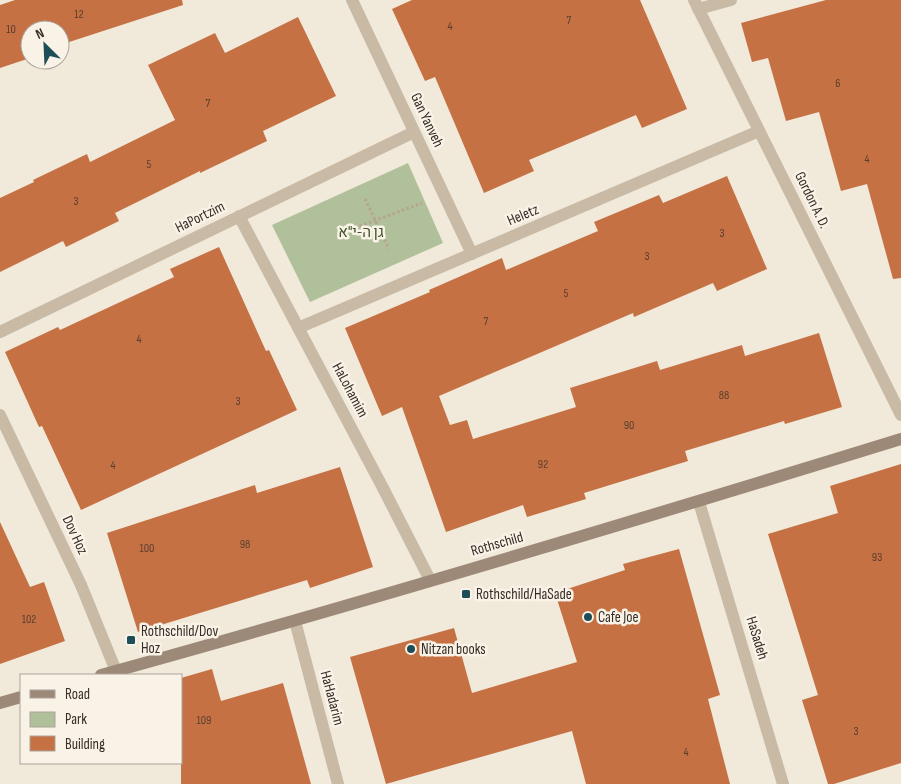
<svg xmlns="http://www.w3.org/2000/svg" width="901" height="784" viewBox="0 0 901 784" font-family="'Sofia Sans Condensed',Heebo,sans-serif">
  <rect width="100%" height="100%" fill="#f1e9da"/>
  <path fill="#b0c09a" d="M408,163l35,80 -133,59 -38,-77z"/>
  <path fill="#c57144" d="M15,0h167l1,5 -123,40v-15h-30v28l-30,10v-63z
    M412,0h228l47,109 -45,19 -6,-13 -107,45 5,11 -50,22 -49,-116 -10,4 -33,-72z
    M826,0h75v278l-8,1 -26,-95 -26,7 -22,-79 -33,9 -18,-63 -16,4 -11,-39z
    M298,17l38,79 -73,35 4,10 -67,32v-2l-85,42 4,8 -53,26 -3,-6 -63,31v-74l34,-16 -1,-2 54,-26 3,8 85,-42 -27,-55 67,-32 10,20z
    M727,176l40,93 -50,22 -4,-8 -79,34 -1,-4 -194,83 11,29 17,-5 6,19 103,-32 -6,-19 87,-27 3,9 82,-25 3,11 74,-23 23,74 -57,17 -1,-3 -99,30 3,10 -104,32 2,6 -59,18 -4,-12 -77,27 -44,-125 -20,9 -37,-88 85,-36 -1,-2 73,-32 4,12 92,-39 -4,-9 65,-27 4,8z
    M219,247l47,104 3,-1 28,60 -216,100 -39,-84 -3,1 -34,-75 53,-25 2,3 114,-53 -4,-8z
    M901,464v299l-67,21h-6l-26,-84 16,-5 -50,-161 70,-21 -8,-27z
    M340,467l33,100 -63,21 -3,-8 -169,52 -31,-99 148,-48 2,8z
    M0,522l30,65 14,-5 21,59 -65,23z
    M679,549l41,146 -12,4 22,85h-144l-14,-53 -186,53 -36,-127 104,-29 18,65 105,-31 -22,-69 70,-23 -2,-6z
    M212,669l9,32 62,-18 28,101h-130v-106z"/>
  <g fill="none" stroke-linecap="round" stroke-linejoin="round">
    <path stroke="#b5a491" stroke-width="3" stroke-dasharray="2.5 2.5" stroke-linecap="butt" d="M365,199l24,50
      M355,228l67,-25"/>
    <path stroke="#c9baa6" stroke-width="12" d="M383,488l47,92
      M81,585l35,86"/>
    <path stroke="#c9baa6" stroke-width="12" d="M352,0l120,254
      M694,0l207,415
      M698,9l33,-9
      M239,216l144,272
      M298,328l461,-197
      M0,332l414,-200
      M0,415l81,170
      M699,502l84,282
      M295,621l43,163"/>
    <path stroke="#9d8978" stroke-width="12" d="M101,675c268,-74 534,-154 800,-236
      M0,703l21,-6"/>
  </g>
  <g fill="#1d4d57" stroke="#f9f2e6" stroke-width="2">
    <rect x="461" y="589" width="10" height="10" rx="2.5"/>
    <circle cx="588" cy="617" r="5"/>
    <rect x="126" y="635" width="10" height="10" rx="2.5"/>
    <circle cx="411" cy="649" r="5"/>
  </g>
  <g text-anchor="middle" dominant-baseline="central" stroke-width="5" stroke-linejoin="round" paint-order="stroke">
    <g font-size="12" fill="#593e2e">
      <text x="79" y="14">12</text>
      <text x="569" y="20">7</text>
      <text x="450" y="26">4</text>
      <text x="11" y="29">10</text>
      <text x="838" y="83">6</text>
      <text x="208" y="103">7</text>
      <text x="867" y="159">4</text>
      <text x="149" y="164">5</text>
      <text x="76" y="201">3</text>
      <text x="722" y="233">3</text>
      <text x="647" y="256">3</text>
      <text x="566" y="293">5</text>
      <text x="486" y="321">7</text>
      <text x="139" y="339">4</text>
      <text x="724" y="395">88</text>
      <text x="238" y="401">3</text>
      <text x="629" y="425">90</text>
      <text x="543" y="464">92</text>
      <text x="113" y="465">4</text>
      <text x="245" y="544">98</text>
      <text x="147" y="548">100</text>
      <text x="877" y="557">93</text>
      <text x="29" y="619">102</text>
      <text x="204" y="720">109</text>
      <text x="856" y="731">3</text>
      <text x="686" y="752">4</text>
    </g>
    <g font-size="15" fill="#352d27" stroke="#f9f2e6">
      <text transform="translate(427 120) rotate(65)">Gan Yanveh</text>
      <text transform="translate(812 200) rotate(64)">Gordon A. D.</text>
      <text transform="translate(523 215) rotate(-23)">Heletz</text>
      <text transform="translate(200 217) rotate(-26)">HaPortzim</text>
      <text transform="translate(350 390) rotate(62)">HaLohamim</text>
      <text transform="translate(75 535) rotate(65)">Dov Hoz</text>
      <text transform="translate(497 544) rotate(-16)">Rothschild</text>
      <text transform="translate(757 638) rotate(73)">HaSadeh</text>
      <text transform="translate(332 698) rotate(75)">HaHadarim</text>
    </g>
    <g font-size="15" fill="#41542b" stroke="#f9f2e6">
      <text x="361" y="232">גן ה-י"א</text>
    </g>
    <g font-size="15" fill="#352d27" stroke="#f9f2e6" text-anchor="start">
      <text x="476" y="594">Rothschild/HaSade</text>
      <text x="598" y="617">Cafe Joe</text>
      <text x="141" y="631">Rothschild/Dov<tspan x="141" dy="17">Hoz</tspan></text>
      <text x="421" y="649">Nitzan books</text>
    </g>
  </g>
  <rect x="20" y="674" width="162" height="90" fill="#f9f2e6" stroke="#aba39a"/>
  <rect x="30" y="690" width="25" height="8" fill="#9d8978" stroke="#aba39a"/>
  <text x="65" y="699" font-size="15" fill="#352d27">Road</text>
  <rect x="30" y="712" width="25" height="15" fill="#b0c09a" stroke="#aba39a"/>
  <text x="65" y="724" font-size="15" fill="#352d27">Park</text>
  <rect x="30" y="736" width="25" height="15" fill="#c57144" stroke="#aba39a"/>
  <text x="65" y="749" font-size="15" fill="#352d27">Building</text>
  <g transform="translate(45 45) rotate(336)"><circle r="24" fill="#f9f2e6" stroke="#aba39a"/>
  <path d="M0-4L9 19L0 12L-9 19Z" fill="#1d4d57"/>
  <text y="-8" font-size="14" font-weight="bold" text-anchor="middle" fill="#352d27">N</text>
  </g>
</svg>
